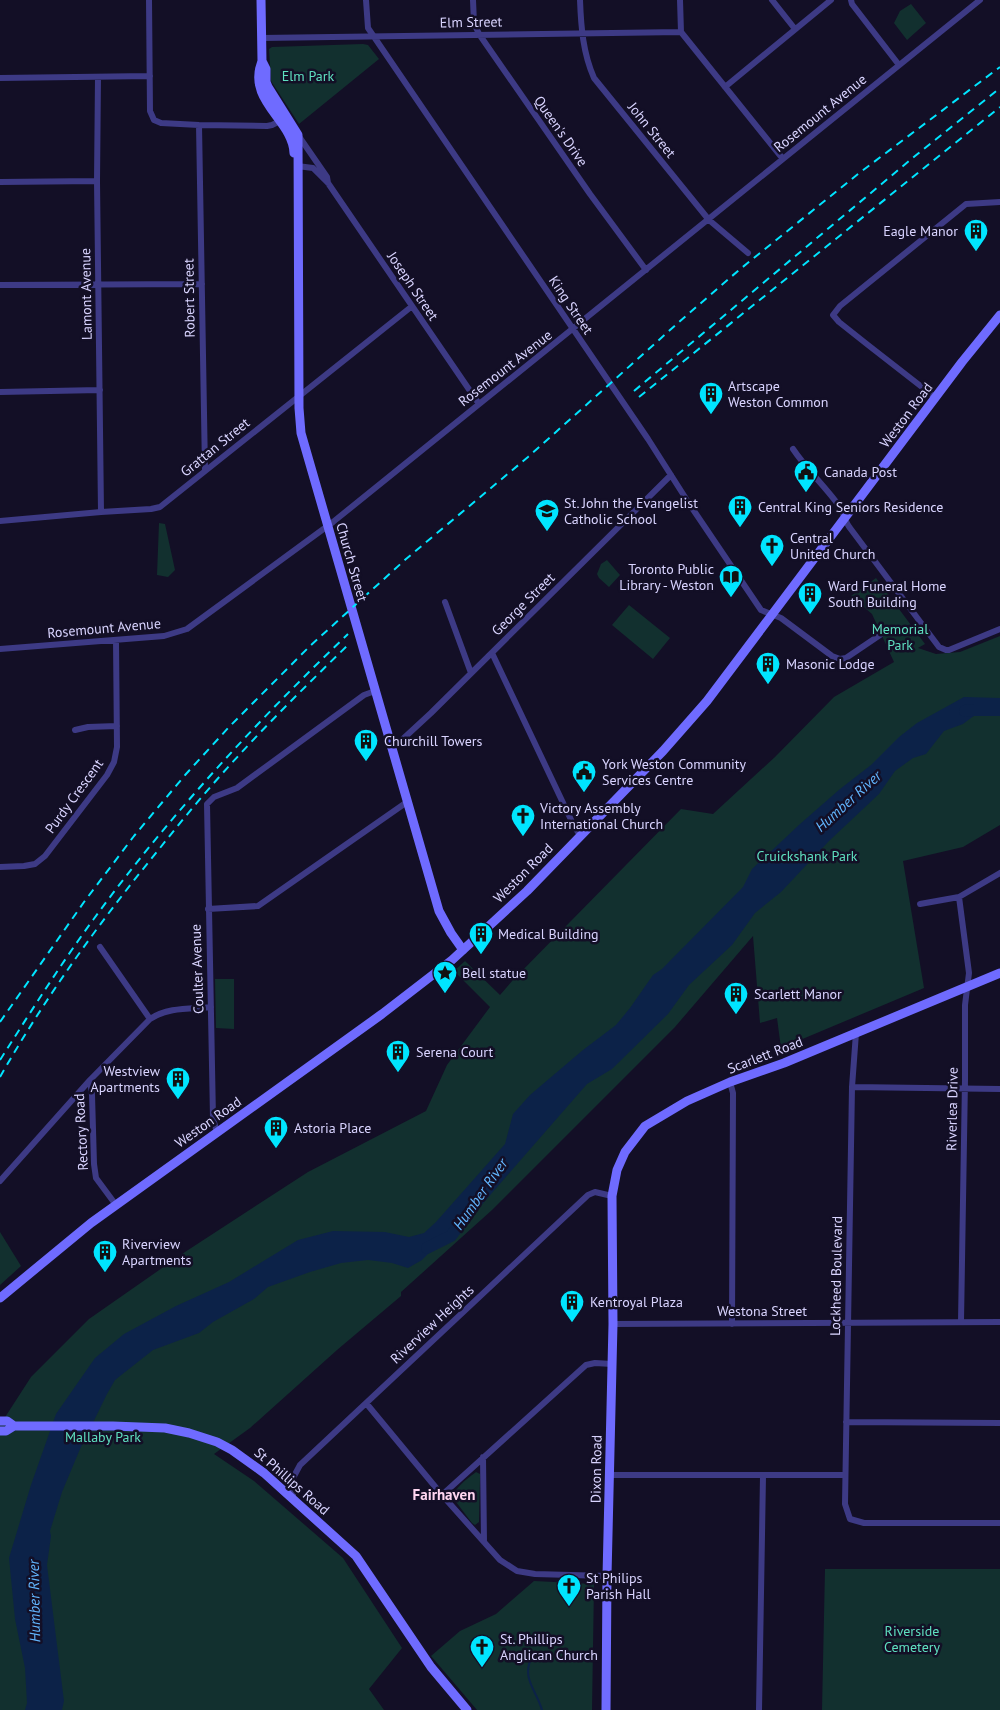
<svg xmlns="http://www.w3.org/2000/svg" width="1000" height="1710" viewBox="0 0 1000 1710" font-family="'PT Sans',sans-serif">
  <rect width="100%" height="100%" fill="#130f26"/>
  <path fill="#12302f" d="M911,4l15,19 -19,17 -13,-17 6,-12z
    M363,44l5,1 11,14 -80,65 -28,-43 -2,-32 3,-2z
    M159,523l6,1 10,46 -7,7 -11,-2z
    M607,560l13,15 -11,12 -10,-9 -2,-4 4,-10z
    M876,578l49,66 -7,4 18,6 24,-2 40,-16v189l-37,22 -60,14 21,127 -143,60 -4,-30 -17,5 -7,-87 -78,91 -183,183 -91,82v4l-64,54 -87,78 -36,26 40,27 89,77 59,90 -33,41 15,21h-384v-285l31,-48 58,-58 96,-67 123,-80 118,-61 21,-46 43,-58 -36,-36 11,-10 35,34 13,-15 168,-171 32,5 62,-57 59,-60 60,-35 -22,-48 -21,-18z
    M629,605l41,33 -17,21 -41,-34z
    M215,979h19v50l-18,-1z
    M0,1232l21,34 -21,19z
    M476,1472l4,2v3l-1,45 -4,3 -3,-2 -19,-25c1,-10 15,-20 23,-26z
    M825,1569h175v141h-178z
    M534,1581l60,3 -2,126h-115l-46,-54 29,-25 36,-17z"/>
  <path fill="#0c2248" d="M964,697l36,1v14l-10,-4 -7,1 -20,15 -19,7 -18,23 -13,4 -18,13 -16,23 -50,47 -48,51 -26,21 -23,32 -43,40 -21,29 -56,55 -25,15 -109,125 -18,13 -38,38 -14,8 -16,-5 -24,-3 -27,3 -31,9 -42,15 -14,12 -41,23 -14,11 -46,17 -38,30 -8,14 -27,55 -18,43 -12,39 1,5 -4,29 17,136 -2,9h-37l2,-7 -2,-35 -10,-49 -6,-61 22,-73 25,-71 39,-56 29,-24 52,-28 53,-24 69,-42 35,-9 52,1 24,5 15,-4 12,-11 69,-78 8,-30 17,-19 53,-45 33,-25 14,-17 23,-33 9,-6 81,-82 9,-18 48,-45 40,-35 31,-24 28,-28 18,-14z"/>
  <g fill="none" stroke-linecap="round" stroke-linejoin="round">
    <path stroke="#0c2248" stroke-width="2" d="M532,1656c-11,23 4,33 10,54"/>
    <path stroke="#0c2248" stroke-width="12" d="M965,711l9,-1h26
      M427,1248l24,-12 23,-31"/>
    <path stroke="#3d3a85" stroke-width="6" d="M149,0l1,111 4,9 7,3 38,2 68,1 5,-1 10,-5
      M366,0l2,28 280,411 42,66 71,105 20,8 51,38 8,3 6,-1 34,-23
      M473,0l1,23 5,11 111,160 56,76
      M580,0c1,27 3,53 14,78l115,142 39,33
      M680,0l1,32 102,127
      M772,0l23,29
      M851,0l1,4 47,61
      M261,38l420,-6
      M98,77l-1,104 4,331
      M0,78l150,-2
      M725,87l106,-87
      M199,125l6,345
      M298,135l29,42 1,6
      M297,166l16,2 15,15 151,221
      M0,182l97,-1
      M0,285l202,-1
      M0,392l100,-2
      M936,398l-68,-53 -29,-23 -6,-7 7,-9 126,-102 34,-2
      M793,449c14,21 33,38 47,58 4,7 5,15 10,21l89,119 7,3h3l51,-21
      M0,521l101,-9 50,-3 9,-2 251,-200
      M445,602l26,71
      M0,649l164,-13 23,-7 146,-107 647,-522
      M492,653l82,173 6,9
      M75,730l13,-3 29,-1
      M392,749l39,-36 240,-238
      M0,867l24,-1 11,-2 10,-8 62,-81 7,-13 3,-15 -1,-107
      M959,897l10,76 -4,32v75l-4,242
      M920,904l39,-7 41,-24
      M208,909l50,-3 149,-104
      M100,947l50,72
      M856,1033l-4,54 -7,417 5,15 14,4h136
      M730,1082l3,11 -1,231
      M852,1087l148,2
      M217,1133l-4,-15 -6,-314 7,-7 23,-9 127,-93 11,-4
      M0,1181l90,-101
      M116,1205l-20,-27 -2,-14 -2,-69 -2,-15 60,-61c18,-12 40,-10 61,-12
      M613,1324l387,-2
      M366,1403l76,92 58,65 17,11 18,3 72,2
      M846,1422l154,1
      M483,1457l1,85
      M610,1475h235
      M442,1495l144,-130 9,-2 17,1
      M293,1498v-20l7,-13 288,-270 7,-3 17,4
      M759,1710l4,-234"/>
    <path stroke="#6f6bff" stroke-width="9" d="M261,0l1,61 4,8v13l2,5 30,48 1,273 2,25 138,478 12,22 12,17
      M262,61c-16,40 31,59 32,92
      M0,1298l91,-75 291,-209 70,-54 75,-69 136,-140 44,-50 255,-339 38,-47
      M0,1421h7l7,5
      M0,1431h6l8,-5h99l52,2 24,5 28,9 15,8 32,23 92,83 75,111 36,43
      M606,1710l1,-134 6,-252 -1,-128 5,-26 8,-18 20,-26 42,-25 43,-19 54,-19 216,-90"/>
    <path stroke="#00e5ff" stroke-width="2" stroke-dasharray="8 6" stroke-linecap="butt" d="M634,391l281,-235 85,-68
      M639,397l361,-290
      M0,1022l84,-120 50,-66 52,-62 43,-47 81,-81 96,-87 122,-102 151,-135 60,-52 119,-96 142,-107
      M0,1060c30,-47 60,-95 93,-140 75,-103 162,-197 255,-286
      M0,1077c46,-81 101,-157 160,-229 26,-33 53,-65 81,-95 35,-38 72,-74 109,-110"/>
  </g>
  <defs>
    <symbol id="building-pin" viewBox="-11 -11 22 30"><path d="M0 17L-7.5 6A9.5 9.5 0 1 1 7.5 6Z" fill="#00e5ff" stroke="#130f26"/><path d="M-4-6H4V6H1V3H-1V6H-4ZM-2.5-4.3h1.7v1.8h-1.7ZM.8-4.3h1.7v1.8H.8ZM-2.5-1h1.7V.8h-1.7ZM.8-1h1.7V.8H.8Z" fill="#111"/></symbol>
    <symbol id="civic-pin" viewBox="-11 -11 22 30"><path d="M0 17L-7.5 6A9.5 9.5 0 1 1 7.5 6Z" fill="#00e5ff" stroke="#130f26"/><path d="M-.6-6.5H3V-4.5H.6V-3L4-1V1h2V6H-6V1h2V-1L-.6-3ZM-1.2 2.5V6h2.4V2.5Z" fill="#111"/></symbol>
    <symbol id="school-pin" viewBox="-11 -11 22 30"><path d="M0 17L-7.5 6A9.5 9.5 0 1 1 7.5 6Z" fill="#00e5ff" stroke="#130f26"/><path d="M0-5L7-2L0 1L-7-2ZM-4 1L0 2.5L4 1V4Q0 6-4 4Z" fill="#111"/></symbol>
    <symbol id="church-pin" viewBox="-11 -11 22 30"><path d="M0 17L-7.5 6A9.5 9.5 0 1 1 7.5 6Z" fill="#00e5ff" stroke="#130f26"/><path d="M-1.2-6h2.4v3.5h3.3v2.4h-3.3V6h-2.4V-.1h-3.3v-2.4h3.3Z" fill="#111"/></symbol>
    <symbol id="library-pin" viewBox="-11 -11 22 30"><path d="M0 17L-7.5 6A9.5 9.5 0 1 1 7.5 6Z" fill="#00e5ff" stroke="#130f26"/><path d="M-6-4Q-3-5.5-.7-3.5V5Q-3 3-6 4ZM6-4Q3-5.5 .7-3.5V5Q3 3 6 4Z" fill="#111"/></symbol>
    <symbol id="sight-pin" viewBox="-11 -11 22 30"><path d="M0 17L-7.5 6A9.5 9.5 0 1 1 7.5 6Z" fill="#00e5ff" stroke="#130f26"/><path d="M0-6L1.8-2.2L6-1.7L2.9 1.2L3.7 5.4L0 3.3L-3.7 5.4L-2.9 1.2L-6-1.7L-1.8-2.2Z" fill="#111"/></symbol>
  </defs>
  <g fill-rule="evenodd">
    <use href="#building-pin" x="962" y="217" width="28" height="38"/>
    <use href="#building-pin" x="697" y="380" width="28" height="38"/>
    <use href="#civic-pin" x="792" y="458" width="28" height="38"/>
    <use href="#building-pin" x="726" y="493" width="28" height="38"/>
    <use href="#school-pin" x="533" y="497" width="28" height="38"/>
    <use href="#church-pin" x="758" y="532" width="28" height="38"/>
    <use href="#library-pin" x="717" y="563" width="28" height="38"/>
    <use href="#building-pin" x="796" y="580" width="28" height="38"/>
    <use href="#building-pin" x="754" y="650" width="28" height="38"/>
    <use href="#building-pin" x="352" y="727" width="28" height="38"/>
    <use href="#civic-pin" x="570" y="758" width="28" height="38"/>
    <use href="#church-pin" x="509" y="802" width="28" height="38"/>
    <use href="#building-pin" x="467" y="920" width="28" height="38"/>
    <use href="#sight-pin" x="431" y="959" width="28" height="38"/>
    <use href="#building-pin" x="722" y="980" width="28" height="38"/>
    <use href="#building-pin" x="384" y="1038" width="28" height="38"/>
    <use href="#building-pin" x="164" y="1065" width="28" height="38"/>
    <use href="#building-pin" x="262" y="1114" width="28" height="38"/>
    <use href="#building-pin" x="91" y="1238" width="28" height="38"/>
    <use href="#building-pin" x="558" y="1288" width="28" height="38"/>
    <use href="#church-pin" x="555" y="1572" width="28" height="38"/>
    <use href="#church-pin" x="468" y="1633" width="28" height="38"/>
  </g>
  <g text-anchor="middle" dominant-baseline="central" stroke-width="5" stroke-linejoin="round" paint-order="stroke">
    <g font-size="14" fill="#d9d4ff" stroke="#130f26">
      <text transform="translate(471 22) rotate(-1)">Elm Street</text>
      <text transform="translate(820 113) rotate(-39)">Rosemount Avenue</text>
      <text transform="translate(652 130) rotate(51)">John Street</text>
      <text transform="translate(561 131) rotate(55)">Queen's Drive</text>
      <text transform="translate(413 286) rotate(56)">Joseph Street</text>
      <text transform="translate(86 294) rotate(-91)">Lamont Avenue</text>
      <text transform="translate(189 298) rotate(-91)">Robert Street</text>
      <text transform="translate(571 305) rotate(56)">King Street</text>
      <text transform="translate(505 368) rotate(-38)">Rosemount Avenue</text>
      <text transform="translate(906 415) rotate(-53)">Weston Road</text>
      <text transform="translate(215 447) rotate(-39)">Grattan Street</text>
      <text transform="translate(352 562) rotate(74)">Church Street</text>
      <text transform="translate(523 604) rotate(-45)">George Street</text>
      <text transform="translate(104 628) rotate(-5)">Rosemount Avenue</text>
      <text transform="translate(74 796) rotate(-54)">Purdy Crescent</text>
      <text transform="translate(523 873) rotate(-45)">Weston Road</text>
      <text transform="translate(197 969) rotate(-92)">Coulter Avenue</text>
      <text transform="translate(765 1055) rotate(-21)">Scarlett Road</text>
      <text transform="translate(952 1109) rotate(-89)">Riverlea Drive</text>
      <text transform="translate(208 1122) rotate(-35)">Weston Road</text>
      <text transform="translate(81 1132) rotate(-93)">Rectory Road</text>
      <text transform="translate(836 1276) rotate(-89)">Lockheed Boulevard</text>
      <text x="762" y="1311">Westona Street</text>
      <text transform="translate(432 1324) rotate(-43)">Riverview Heights</text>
      <text transform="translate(596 1469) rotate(-89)">Dixon Road</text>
      <text transform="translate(292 1481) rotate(41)">St Phillips Road</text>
    </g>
    <g font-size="14" fill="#5fe0c0" stroke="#130f26">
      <text x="308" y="76">Elm Park</text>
      <text x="900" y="629">Memorial<tspan x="900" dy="16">Park</tspan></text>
      <text x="807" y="856">Cruickshank Park</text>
      <text x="103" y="1437">Mallaby Park</text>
      <text x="912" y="1631">Riverside<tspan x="912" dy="16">Cemetery</tspan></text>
    </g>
    <g font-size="14" fill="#d9d4ff" stroke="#130f26" text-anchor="start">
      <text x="958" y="231" text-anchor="end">Eagle Manor</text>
      <text x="728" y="386">Artscape<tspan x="728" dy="16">Weston Common</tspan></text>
      <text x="824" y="472">Canada Post</text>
      <text x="564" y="503">St. John the Evangelist<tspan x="564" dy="16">Catholic School</tspan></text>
      <text x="758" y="507">Central King Seniors Residence</text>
      <text x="790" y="538">Central<tspan x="790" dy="16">United Church</tspan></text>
      <text x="714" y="569" text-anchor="end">Toronto Public<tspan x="714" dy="16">Library - Weston</tspan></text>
      <text x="828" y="586">Ward Funeral Home<tspan x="828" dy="16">South Building</tspan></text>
      <text x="786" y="664">Masonic Lodge</text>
      <text x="384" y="741">Churchill Towers</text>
      <text x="602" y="764">York Weston Community<tspan x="602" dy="16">Services Centre</tspan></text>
      <text x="540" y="808">Victory Assembly<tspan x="540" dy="16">International Church</tspan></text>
      <text x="498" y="934">Medical Building</text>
      <text x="462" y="973">Bell statue</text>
      <text x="754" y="994">Scarlett Manor</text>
      <text x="416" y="1052">Serena Court</text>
      <text x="160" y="1071" text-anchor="end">Westview<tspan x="160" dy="16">Apartments</tspan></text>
      <text x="294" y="1128">Astoria Place</text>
      <text x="122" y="1244">Riverview<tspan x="122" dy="16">Apartments</tspan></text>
      <text x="590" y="1302">Kentroyal Plaza</text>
      <text x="586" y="1578">St Philips<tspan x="586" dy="16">Parish Hall</tspan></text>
      <text x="500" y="1639">St. Phillips<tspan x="500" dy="16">Anglican Church</tspan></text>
    </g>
    <g font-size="15" font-style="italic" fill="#62b6ff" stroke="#130f26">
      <text transform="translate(848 801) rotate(-42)">Humber River</text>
      <text transform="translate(480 1194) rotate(-55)">Humber River</text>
      <text transform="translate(34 1601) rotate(-91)">Humber River</text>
    </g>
    <g font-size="15" font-weight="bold" fill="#ffd6f0" stroke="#130f26">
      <text x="444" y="1494">Fairhaven</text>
    </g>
  </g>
</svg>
